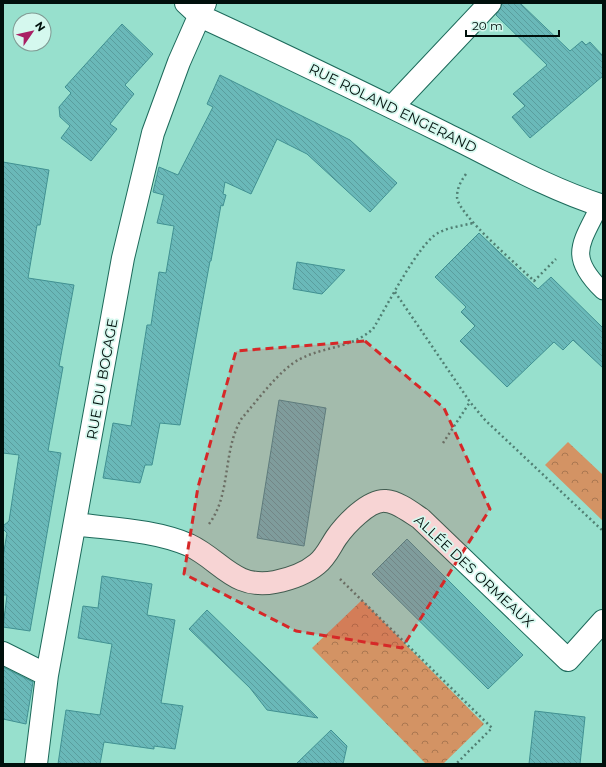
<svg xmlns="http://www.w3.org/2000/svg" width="606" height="767" viewBox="0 0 606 767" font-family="Montserrat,sans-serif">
  <defs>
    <pattern id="park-crowns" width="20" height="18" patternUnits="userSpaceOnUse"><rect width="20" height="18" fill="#d39364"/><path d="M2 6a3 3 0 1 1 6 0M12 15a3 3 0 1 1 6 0" fill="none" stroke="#a97751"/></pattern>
    <pattern id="building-back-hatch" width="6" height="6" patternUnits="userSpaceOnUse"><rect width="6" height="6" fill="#6ab9b9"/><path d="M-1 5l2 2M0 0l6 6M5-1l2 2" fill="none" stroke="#5a9e9e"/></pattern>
  </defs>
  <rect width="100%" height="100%" fill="#97e0cd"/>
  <path fill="url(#park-crowns)" d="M568,442l35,33v46l-58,-56z
    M362,600l122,124 -41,40h-17l-114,-116z"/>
  <path fill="url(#building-back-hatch)" stroke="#419192" d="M502,3h18l50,48 12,-10 4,4 4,-3 13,14v20l-73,62 -18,-21 13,-11 -12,-12 34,-29 -51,-50z
    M122,24l31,30 -28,31 9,9 -24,30 7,5 -26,32 -30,-23 9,-12 -10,-9 -1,-10 12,-14 -6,-6z
    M220,75l130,65 47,43 -27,29 -63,-58 -30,-15 -26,55 -26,-12 -2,12 3,1 -3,11 -2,-1 -10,56h-1l-30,164 -20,-2 -8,42h-7l-5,18 -37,-5 10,-55 18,3 16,-101h4l8,-53 7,1 8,-47 -17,-3 7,-28 -11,-3 6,-25 19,8 35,-68 -6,-3z
    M3,162l46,8 -9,55h-3l-9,53 46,7 -15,81 4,1 -15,84 13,2 -31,178 -27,-4 4,-32h-4v-38l4,-24 -4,-4v-3l6,-5 10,-66 -16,-2z
    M479,233l59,56 13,-12 52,51v40l-30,-28 -10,10 -9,-8 -47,45 -47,-46 15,-15 -14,-14 5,-5 -31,-30z
    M297,262l48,8 -23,24 -29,-5z
    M279,400l47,8 -22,138 -47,-8z
    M407,539l116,116 -35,34 -116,-115z
    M102,576l50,8 -5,31 28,5 -14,83 22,3 -8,43 -21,-3v3l-50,-7 -4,22h-42l8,-54 34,5 12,-71 -34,-6 5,-32 15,2z
    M207,610l62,60 49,48 -51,-8 -17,-22 -61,-59z
    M3,667l30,15 -7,42 -23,-5z
    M535,711l50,6 -5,47h-51z
    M331,730l16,16 -4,18h-47z"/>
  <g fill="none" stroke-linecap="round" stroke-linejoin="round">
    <defs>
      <path id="lane" d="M600,205c-19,39 -33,51 3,86"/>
      <path id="street" d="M186,3l14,13c83,38 165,78 246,118 51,25 103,55 157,72
        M392,107l98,-104
        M75,524c37,5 79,6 114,21 32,15 45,45 86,37 15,-3 30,-8 42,-18 9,-7 13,-17 19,-26 9,-13 33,-39 50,-37 12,1 26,12 35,18l147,141 35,-39
        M3,653l44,22
        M36,764l11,-89 76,-417 30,-125 26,-71 26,-59"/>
    </defs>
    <use href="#lane" stroke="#1d6a5b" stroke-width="19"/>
    <use href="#street" stroke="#1d6a5b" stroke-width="24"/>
    <path stroke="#518074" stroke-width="2.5" stroke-dasharray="2 3" stroke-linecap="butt" d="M466,174c-5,7 -9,14 -9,23 1,18 62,69 77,84l22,-22
      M395,292l75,110 15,18 118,111
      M443,443l27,-41
      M209,524c23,-31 13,-74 33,-106 15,-17 38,-49 58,-59 25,-13 50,-10 73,-30 13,-21 45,-85 65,-96 11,-6 24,-7 35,-10
      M340,579l152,149 -36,36"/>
    <use href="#lane" stroke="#fff" stroke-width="17"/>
    <use href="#street" stroke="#fff" stroke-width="22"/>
  </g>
  <path fill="#d62828" fill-opacity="0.2" stroke="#d62828" stroke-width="3" stroke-dasharray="8 5" stroke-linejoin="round" d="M365,341l79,67 46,101 -88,139 -106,-17 -112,-57 14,-87 38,-136z"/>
  <g text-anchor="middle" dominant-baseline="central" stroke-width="3.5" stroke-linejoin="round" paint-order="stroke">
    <g font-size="14" fill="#00100c" stroke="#d5f8ee">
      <text transform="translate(393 108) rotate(26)">RUE ROLAND ENGERAND</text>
      <text transform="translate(102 379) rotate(-80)">RUE DU BOCAGE</text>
      <text transform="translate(474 571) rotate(43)">ALLÉE DES ORMEAUX</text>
    </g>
  </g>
  <rect width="606" height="767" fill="none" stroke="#00100c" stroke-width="8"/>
  <g transform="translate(32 32) rotate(56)"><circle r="19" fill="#d5f8ee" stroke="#809b94"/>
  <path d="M0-3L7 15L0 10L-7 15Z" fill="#a91f64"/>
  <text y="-6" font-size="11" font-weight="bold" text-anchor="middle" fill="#00100c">N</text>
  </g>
  <path d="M466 30v6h93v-6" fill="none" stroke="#00100c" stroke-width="2"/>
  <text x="472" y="30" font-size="12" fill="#00100c" stroke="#d5f8ee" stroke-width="3" paint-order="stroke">20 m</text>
</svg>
